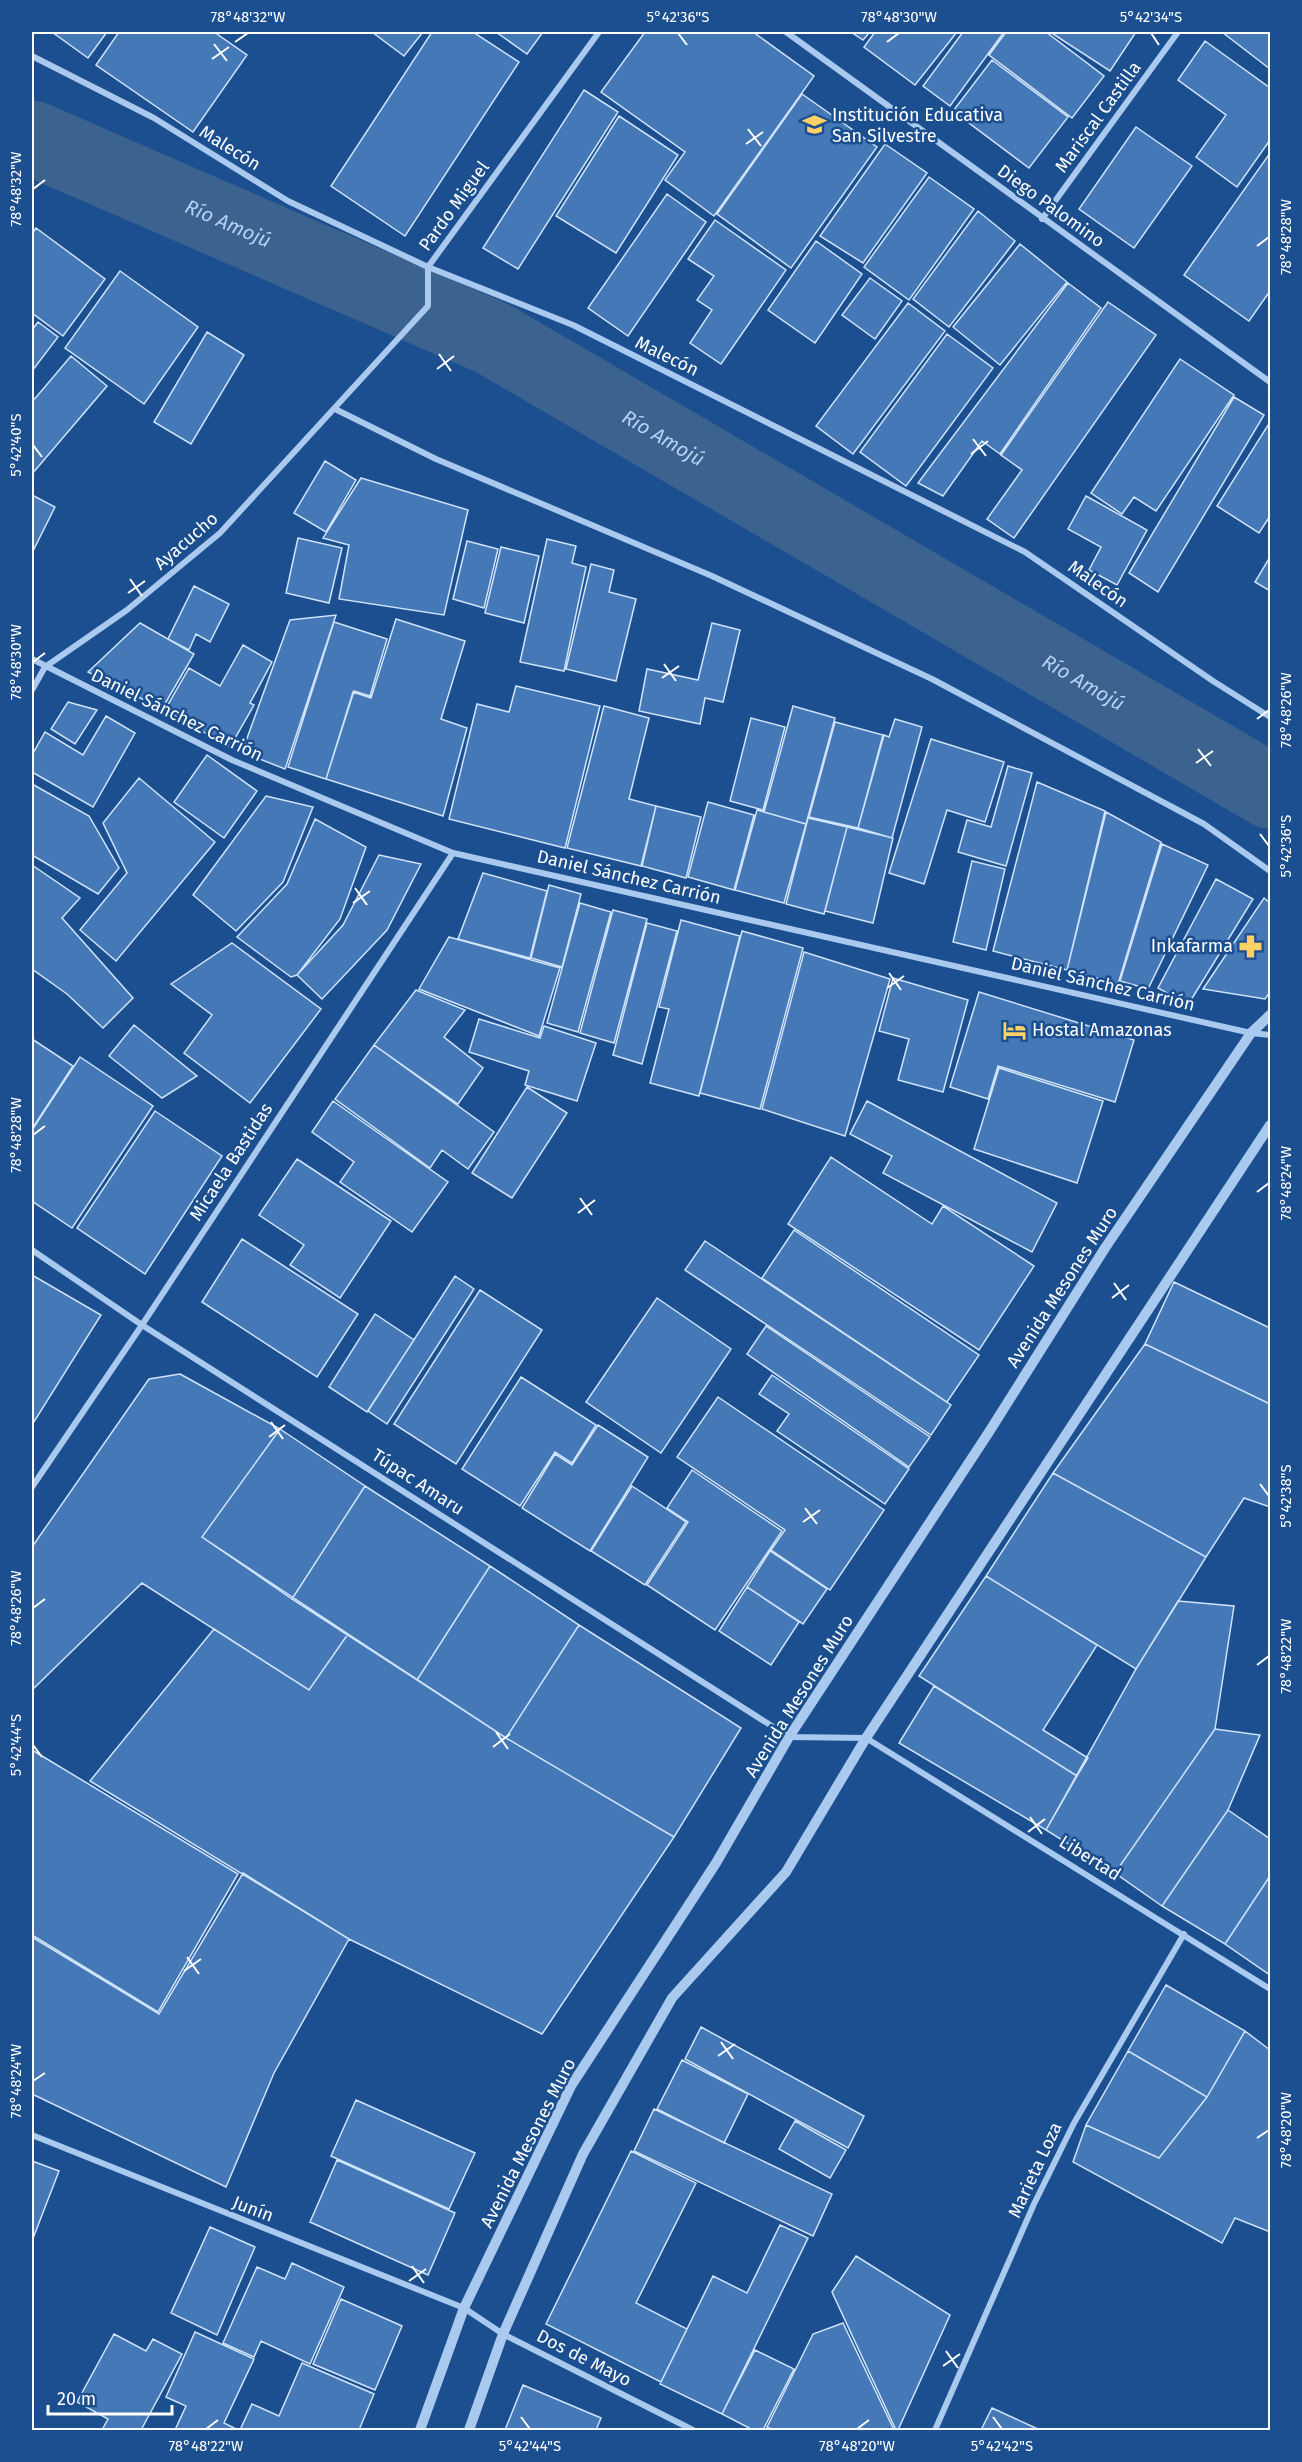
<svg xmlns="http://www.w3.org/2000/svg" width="1302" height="2462" viewBox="0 0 1302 2462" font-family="'Fira Sans',sans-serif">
  <rect width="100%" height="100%" fill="#1b4f8f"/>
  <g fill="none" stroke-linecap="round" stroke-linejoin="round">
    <path stroke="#3c6290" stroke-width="75" id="s1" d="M32,138l460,200 778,453"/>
  </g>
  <path fill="#4478b7" stroke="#cfe3fa" stroke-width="1.5" d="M52,32h55l-19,26z
    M119,32h95l33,23 -54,77 -97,-67z
    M372,32h51l-19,24z
    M432,32h41l46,30 -114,174 -74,-50z
    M496,32h47l-16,22z
    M645,32h108l61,44 -100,140 -49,-36 20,-28 -84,-60z
    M851,32h19l-7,8z
    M875,32h82l-42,53 -51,-38z
    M963,32h41l-54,74 -27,-20z
    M1006,32h40l58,44 -32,42 -83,-63z
    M1050,32h86l-26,39z
    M1222,32h48v37z
    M1205,41l65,47v52l-33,47 -41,-30 30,-42 -48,-35z
    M992,60l76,57 -39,51 -76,-57z
    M584,90l34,22 -100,157 -35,-21z
    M802,94l75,53 -86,121 -74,-54z
    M619,116l59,39 -62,98 -60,-37z
    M1136,127l56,39 -58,82 -55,-39z
    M885,144l42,29 -64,90 -43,-27z
    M1270,153v138l-21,30 -65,-46z
    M929,177l45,32 -65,91 -45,-33z
    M667,194l39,28 -78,114 -40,-28z
    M978,211l37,30 -66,86 -36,-28z
    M715,220l71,50 -65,94 -31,-21 22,-33 -15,-10 17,-24 -26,-17z
    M36,228l69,51 -42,57 -31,-23v-79z
    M816,241l46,33 -47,69 -47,-33z
    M1020,244l47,38 -67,83 -47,-38z
    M120,271l78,56 -54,77 -79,-56z
    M870,278l32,23 -27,38 -33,-24z
    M1068,283l33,25 -101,146 -18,-13 -39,55 -25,-13z
    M1108,302l48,33 -142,203 -27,-19 35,-49 -21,-15z
    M908,303l37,28 -92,123 -37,-28z
    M38,322l20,15 -26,34v-41z
    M207,332l37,23 -53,89 -37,-22z
    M947,334l46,34 -87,118 -46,-34z
    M71,356l36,30 -75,88v-72z
    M1180,359l54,36 -78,116 -22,-14 -12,17 -31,-21z
    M1234,397l30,18 -106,177 -29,-19z
    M1270,422v94l-11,17 -42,-27z
    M325,461l31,19 -30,52 -32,-19z
    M361,478l107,32 -24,105 -105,-16 10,-54 -26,-7z
    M32,495l23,12 -23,46z
    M1086,496l61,34 -30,55 -28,-15 12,-23 -33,-18z
    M298,538l44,10 -13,55 -43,-10z
    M547,539l29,7 -4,17 14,4 -22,104 -44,-9z
    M467,541l31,8 -14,59 -31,-9z
    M501,547l38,9 -15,67 -39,-10z
    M1270,557v34l-15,-9z
    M591,564l23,6 -5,22 27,7 -20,82 -50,-12z
    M194,586l35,18 -19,38 -14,-8 -7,16 -21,-11z
    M336,615l-51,154 -43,-17 48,-132z
    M396,619l69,22 -24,78 26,9 -24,88 -117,-37 27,-87 18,6z
    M334,622l53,17 -17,57 -16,-5 -28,88 -38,-12z
    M140,623l54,31 -32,55 -74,-37z
    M712,623l28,7 -17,72 -18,-4 -5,26 -61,-13 8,-42 51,11z
    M243,645l29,17 -22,41 4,2 -24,42 -65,-37 24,-42 31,18z
    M516,686l84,20 -35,142 -116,-29 28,-115 32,8z
    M68,702l29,8 -22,34 -24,-15z
    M604,706l45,12 -20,81 27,7 -15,60 -74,-18z
    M793,706l42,12 -29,106 -42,-12z
    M106,716l29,17 -42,74 -61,-35v-17l13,-23 38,23z
    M751,718l34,9 -22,83 -33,-9z
    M895,719l27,8 -30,111 -34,-10 26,-93 5,2z
    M835,722l48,13 -25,93 -49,-11z
    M931,739l73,23 -19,60 -38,-12 -23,74 -35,-11z
    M207,755l50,36 -33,47 -50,-36z
    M1008,766l24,7 -26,93 -48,-14 9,-32 24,7z
    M139,778l76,64 -99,119 -36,-31 47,-57 -24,-50z
    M1037,782l68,29 -38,159 -74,-19z
    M32,784l57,32 30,52 -21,26 -66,-39z
    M266,796l47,11 -30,75 -47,49 -43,-36z
    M708,802l46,13 -20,75 -46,-13z
    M656,806l45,11 -15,61 -44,-12z
    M757,810l49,14 -22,79 -49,-13z
    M1106,812l55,30 -43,142 -51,-14z
    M808,818l39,9 -23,87 -38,-10z
    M315,819l51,28 -26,72 -43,56 -6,2 -54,-40 50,-53z
    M847,827l46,11 -20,85 -48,-12z
    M1162,844l46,21 -60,124 -28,-8z
    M379,855l42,9 -34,66 -65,69 -25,-24 46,-50z
    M972,861l33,8 -19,81 -33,-8z
    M32,865l48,33 -18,20 71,80 -30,30 -36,-34 -35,-25z
    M483,873l64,18 -17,67 -72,-19z
    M1216,879l37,20 -65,106 -30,-17z
    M549,885l32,9 -19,73 -31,-9z
    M1264,898l6,5v89l-5,7 -62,-10z
    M580,903l31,9 -33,120 -31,-9z
    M613,910l34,9 -33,124 -34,-10z
    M681,920l59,16 -41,160 -49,-13 19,-74 -10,-2z
    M647,923l30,8 -35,133 -29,-9z
    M742,931l61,17 -43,161 -60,-16z
    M449,937l111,31 -21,68 -120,-47z
    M232,943l89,66 -71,94 -66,-50 28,-38 -41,-31z
    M804,952l86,27 -45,157 -83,-27z
    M893,978l75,22 -25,92 -45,-12 11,-41 -30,-8z
    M416,990l49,20 -21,27 39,31 -25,36 -84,-59z
    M979,992l155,48 -19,62 -117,-36 -10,33 -38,-12z
    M479,1019l61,19 4,-12 52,17 -19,58 -52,-16 4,-14 -60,-19z
    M134,1025l63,51 -35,22 -53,-42z
    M32,1039l41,27 -41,63z
    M374,1045l120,87 -26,37 -26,-19 -12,18 -95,-69z
    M80,1057l73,49 -81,122 -40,-27v-71z
    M999,1068l104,33 -26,82 -103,-34z
    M527,1087l40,26 -55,85 -40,-25z
    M333,1101l115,81 -36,50 -72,-50 14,-20 -42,-30z
    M867,1101l190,102 -25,49 -149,-79 9,-17 -42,-22z
    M155,1111l67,45 -77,118 -68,-46z
    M831,1157l101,67 11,-18 91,60 -55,84 -191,-126z
    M297,1159l94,62 -51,77 -50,-33 14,-20 -45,-30z
    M794,1230l185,125 -32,47 -185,-124z
    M242,1239l116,75 -41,63 -115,-75z
    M705,1241l246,164 -20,30 -246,-165z
    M32,1275l69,40 -69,110z
    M455,1276l19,13 -87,135 -19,-13z
    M1174,1282l96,46v76l-125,-60z
    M480,1290l62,40 -86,134 -62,-40z
    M657,1298l74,51 -70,104 -75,-51z
    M375,1314l39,26 -47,72 -38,-25z
    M766,1326l164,111 -21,30 -162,-113z
    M1145,1344l125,60v103l-26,-9 -38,59 -153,-84z
    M180,1374l100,55 -78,108 146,97 -39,56 -167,-107 -110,107v-143l117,-168z
    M772,1375l137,94 -24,35 -108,-73 12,-17 -30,-20z
    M521,1377l75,48 -24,38 -17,-11 -35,54 -58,-37z
    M718,1397l166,113 -54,80 -59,-40 14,-20 -108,-73z
    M598,1425l50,32 -58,94 -68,-43 33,-54 17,11z
    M280,1429l85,57 -73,113 -90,-62z
    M692,1470l90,61 -67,99 -68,-45 41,-63 -21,-14z
    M1053,1473l153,84 -70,112 -150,-93z
    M365,1486l125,80 -73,114 -125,-81z
    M632,1486l54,36 -41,63 -54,-34z
    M770,1551l57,38 -24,35 -56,-37z
    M490,1566l89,59 -73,113 -89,-58z
    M986,1576l111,69 -54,85 45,28 -11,18 -158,-100z
    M747,1587l52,35 -28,43 -52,-34z
    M1178,1601l56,5 -19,123 -100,144 -69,-43 90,-161z
    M579,1625l162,103 -67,109 -168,-99z
    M214,1629l95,61 39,-56 158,104 168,99 -132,197 -193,-95 -259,-158z
    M934,1686l143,90 -31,54 -147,-87z
    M1215,1729l45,6 -32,75 -66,96 -47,-33z
    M32,1750l206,124 -80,138 -126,-77z
    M1228,1810l42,29v37l-45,68 -63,-38z
    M243,1873l106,66 -75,134 -48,114 -194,-93v-157l127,77z
    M1270,1876v99l-45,-31z
    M1166,1985l79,46 -38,66 -79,-46z
    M701,2027l163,89 -16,32 -163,-89z
    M1245,2031l25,19v182l-35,-14 -13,25 -149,-81 13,-37 73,33 48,-61z
    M1128,2051l79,46 -48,61 -73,-33z
    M682,2060l66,34 -24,49 -67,-34z
    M356,2100l119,53 -26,56 -118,-53z
    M654,2109l178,85 -19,42 -179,-85z
    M795,2121l51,29 -16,28 -51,-29z
    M631,2151l65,32 -60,120 51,26 -26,53 -115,-58z
    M337,2160l118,53 -27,62 -118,-53z
    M32,2161l27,10 -27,70z
    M780,2225l28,13 -86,176 -62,-30 53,-108 34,17z
    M210,2227l45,20 -38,88 -46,-22z
    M856,2256l94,59 -52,115h-2l-64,-138z
    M292,2263l52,24 -34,77 -49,-23 -7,16 -31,-14 34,-76 28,12z
    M341,2299l61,27 -27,64 -62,-26z
    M843,2323l51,107h-120l-7,-3 46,-93z
    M195,2332l59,27 -30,64 14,7h-63l11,-24 -20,-9z
    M114,2334l32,17 7,-12 29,15 -41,76h-39l6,-11 -31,-17z
    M755,2350l39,19 -31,61h-10l-31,-16z
    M302,2363l72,31 -15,36h-119l12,-26 27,12z
    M523,2385l78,33 -5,12h-91z
    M992,2408l48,22h-59z"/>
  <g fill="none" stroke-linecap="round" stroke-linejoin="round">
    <path stroke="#a9c9ee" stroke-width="6" d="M786,32l484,350
      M32,56l122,62 134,83 140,66 145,58 452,227 188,129 57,36
      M1042,219l136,-187
      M335,409l101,50 276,117 220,103 272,145 66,47
      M32,659l200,101 221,93 798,180 19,2
      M32,690l13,-23 82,-57 93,-77 208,-227v-39l171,-235
      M32,1250l110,75 647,412 77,1 404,251
      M32,1487l110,-162 311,-472
      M32,2135l432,173 39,26 190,96
      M935,2430l99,-226 40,-81 110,-189"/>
    <path stroke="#a9c9ee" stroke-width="10" d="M420,2430l44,-122 107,-222 145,-223 73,-126 200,-305 116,-184 146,-215 19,-18
      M469,2430l34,-96 80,-180 89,-156 114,-126 80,-134 404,-613"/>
  </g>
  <path fill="none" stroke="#fff" stroke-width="2" d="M678,33l9,12M1151,33l8,12M235,42l13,-9M887,42l12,-9M214,44l13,17M212,59l17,-12M748,129l13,17M746,144l17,-12M33,189l12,-9M1257,246l12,-9M439,354l12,17M437,369l17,-13M973,439l13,17M33,445l9,12M971,454l17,-13M130,579l12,17M128,593l17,-12M33,662l12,-9M664,664l12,17M662,678l17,-12M1257,719l12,-9M1198,749l13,17M1196,763l17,-12M1260,834l9,12M355,888l12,17M353,903l17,-12M889,973l12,17M887,988l17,-12M33,1135l12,-9M1257,1192l12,-9M580,1198l12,17M578,1213l17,-13M1114,1283l12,17M1112,1298l17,-13M271,1422l12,17M269,1437l16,-12M1260,1484l9,12M805,1508l12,16M803,1522l17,-12M33,1608l12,-9M1257,1665l12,-9M496,1732l12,17M33,1745l9,12M493,1747l17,-13M1030,1817l12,17M1028,1832l17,-13M187,1957l12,17M184,1971l17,-12M721,2042l12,17M718,2056l17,-12M33,2081l12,-8M1257,2138l12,-8M412,2266l12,17M409,2281l17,-12M946,2351l12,17M943,2366l17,-12M521,2417l9,12M993,2417l9,12M206,2429l12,-9M857,2429l12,-9"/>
  <defs>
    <symbol id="school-bare" viewBox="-9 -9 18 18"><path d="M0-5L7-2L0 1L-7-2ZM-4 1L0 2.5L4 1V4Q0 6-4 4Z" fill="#ffd166" stroke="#1b4f8f" stroke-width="2.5" paint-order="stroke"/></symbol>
    <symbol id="pharmacy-bare" viewBox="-9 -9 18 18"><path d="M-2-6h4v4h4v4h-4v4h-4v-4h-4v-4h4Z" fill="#ffd166" stroke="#1b4f8f" stroke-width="2.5" paint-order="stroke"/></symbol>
    <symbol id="hotel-bare" viewBox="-9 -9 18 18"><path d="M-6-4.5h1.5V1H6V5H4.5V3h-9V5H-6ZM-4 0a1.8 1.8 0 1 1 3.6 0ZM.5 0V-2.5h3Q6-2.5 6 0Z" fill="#ffd166" stroke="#1b4f8f" stroke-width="2.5" paint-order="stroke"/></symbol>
  </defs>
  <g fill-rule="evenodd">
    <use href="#school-bare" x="798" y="108" width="33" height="33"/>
    <use href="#pharmacy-bare" x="1234" y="930" width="33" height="33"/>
    <use href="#hotel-bare" x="998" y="1014" width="33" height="33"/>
  </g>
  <g text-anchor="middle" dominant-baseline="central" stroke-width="5" stroke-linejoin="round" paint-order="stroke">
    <g font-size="18" fill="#fff" stroke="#1b4f8f" text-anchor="start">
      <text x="832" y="115">Institución Educativa<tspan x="832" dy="21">San Silvestre</tspan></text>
      <text x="1233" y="946" text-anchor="end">Inkafarma</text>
      <text x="1032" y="1030">Hostal Amazonas</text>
    </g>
    <g font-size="18" fill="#fff" stroke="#1b4f8f">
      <text transform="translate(1098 117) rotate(-54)">Mariscal Castilla</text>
      <text transform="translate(230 148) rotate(32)">Malecón</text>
      <text transform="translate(454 206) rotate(-54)">Pardo Miguel</text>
      <text transform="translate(1051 206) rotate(36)">Diego Palomino</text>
      <text transform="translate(667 356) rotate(26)">Malecón</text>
      <text transform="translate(186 541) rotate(-41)">Ayacucho</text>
      <text transform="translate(1098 584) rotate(35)">Malecón</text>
      <text transform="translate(177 715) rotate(26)">Daniel Sánchez Carrión</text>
      <text transform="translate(629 877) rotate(13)">Daniel Sánchez Carrión</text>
      <text transform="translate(1103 984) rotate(13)">Daniel Sánchez Carrión</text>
      <text transform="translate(231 1162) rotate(-57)">Micaela Bastidas</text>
      <text transform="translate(1062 1287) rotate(-57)">Avenida Mesones Muro</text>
      <text transform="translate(418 1482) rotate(33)">Túpac Amaru</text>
      <text transform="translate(799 1696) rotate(-58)">Avenida Mesones Muro</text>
      <text transform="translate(1090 1858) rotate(32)">Libertad</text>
      <text transform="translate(528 2143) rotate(-63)">Avenida Mesones Muro</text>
      <text transform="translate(1035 2170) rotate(-65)">Marieta Loza</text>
      <text transform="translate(253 2209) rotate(21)">Junín</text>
      <text transform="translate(584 2358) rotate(27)">Dos de Mayo</text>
    </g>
    <g font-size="20" font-style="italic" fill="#b5d3f5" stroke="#1b4f8f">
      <text stroke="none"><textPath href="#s1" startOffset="214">Río Amojú</textPath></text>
      <text stroke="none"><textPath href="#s1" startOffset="700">Río Amojú</textPath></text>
      <text stroke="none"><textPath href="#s1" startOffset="1186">Río Amojú</textPath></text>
    </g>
  </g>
  <rect width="1302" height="2462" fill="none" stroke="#1b4f8f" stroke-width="66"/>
  <path d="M48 2405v9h124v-9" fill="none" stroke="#ffffff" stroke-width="3"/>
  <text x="57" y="2405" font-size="18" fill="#ffffff" stroke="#1b4f8f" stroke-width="4.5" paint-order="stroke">20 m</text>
  <rect x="33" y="33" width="1236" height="2396" fill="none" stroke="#fff" stroke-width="2"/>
  <g font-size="15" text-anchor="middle" fill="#fff">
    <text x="248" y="22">78°48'32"W</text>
    <text x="678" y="22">5°42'36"S</text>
    <text x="899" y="22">78°48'30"W</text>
    <text x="1151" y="22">5°42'34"S</text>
    <text transform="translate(16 189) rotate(-90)" y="5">78°48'32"W</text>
    <text transform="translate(1286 237) rotate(-90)" y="5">78°48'28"W</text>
    <text transform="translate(16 445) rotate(-90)" y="5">5°42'40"S</text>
    <text transform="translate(16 662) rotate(-90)" y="5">78°48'30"W</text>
    <text transform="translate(1286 710) rotate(-90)" y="5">78°48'26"W</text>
    <text transform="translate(1286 846) rotate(-90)" y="5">5°42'36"S</text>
    <text transform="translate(16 1135) rotate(-90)" y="5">78°48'28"W</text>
    <text transform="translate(1286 1183) rotate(-90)" y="5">78°48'24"W</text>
    <text transform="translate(1286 1496) rotate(-90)" y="5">5°42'38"S</text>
    <text transform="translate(16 1608) rotate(-90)" y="5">78°48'26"W</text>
    <text transform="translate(1286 1656) rotate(-90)" y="5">78°48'22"W</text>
    <text transform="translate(16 1745) rotate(-90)" y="5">5°42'44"S</text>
    <text transform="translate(16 2081) rotate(-90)" y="5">78°48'24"W</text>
    <text transform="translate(1286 2130) rotate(-90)" y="5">78°48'20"W</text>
    <text x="206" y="2451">78°48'22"W</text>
    <text x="530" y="2451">5°42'44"S</text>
    <text x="857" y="2451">78°48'20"W</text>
    <text x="1002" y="2451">5°42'42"S</text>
  </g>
</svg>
